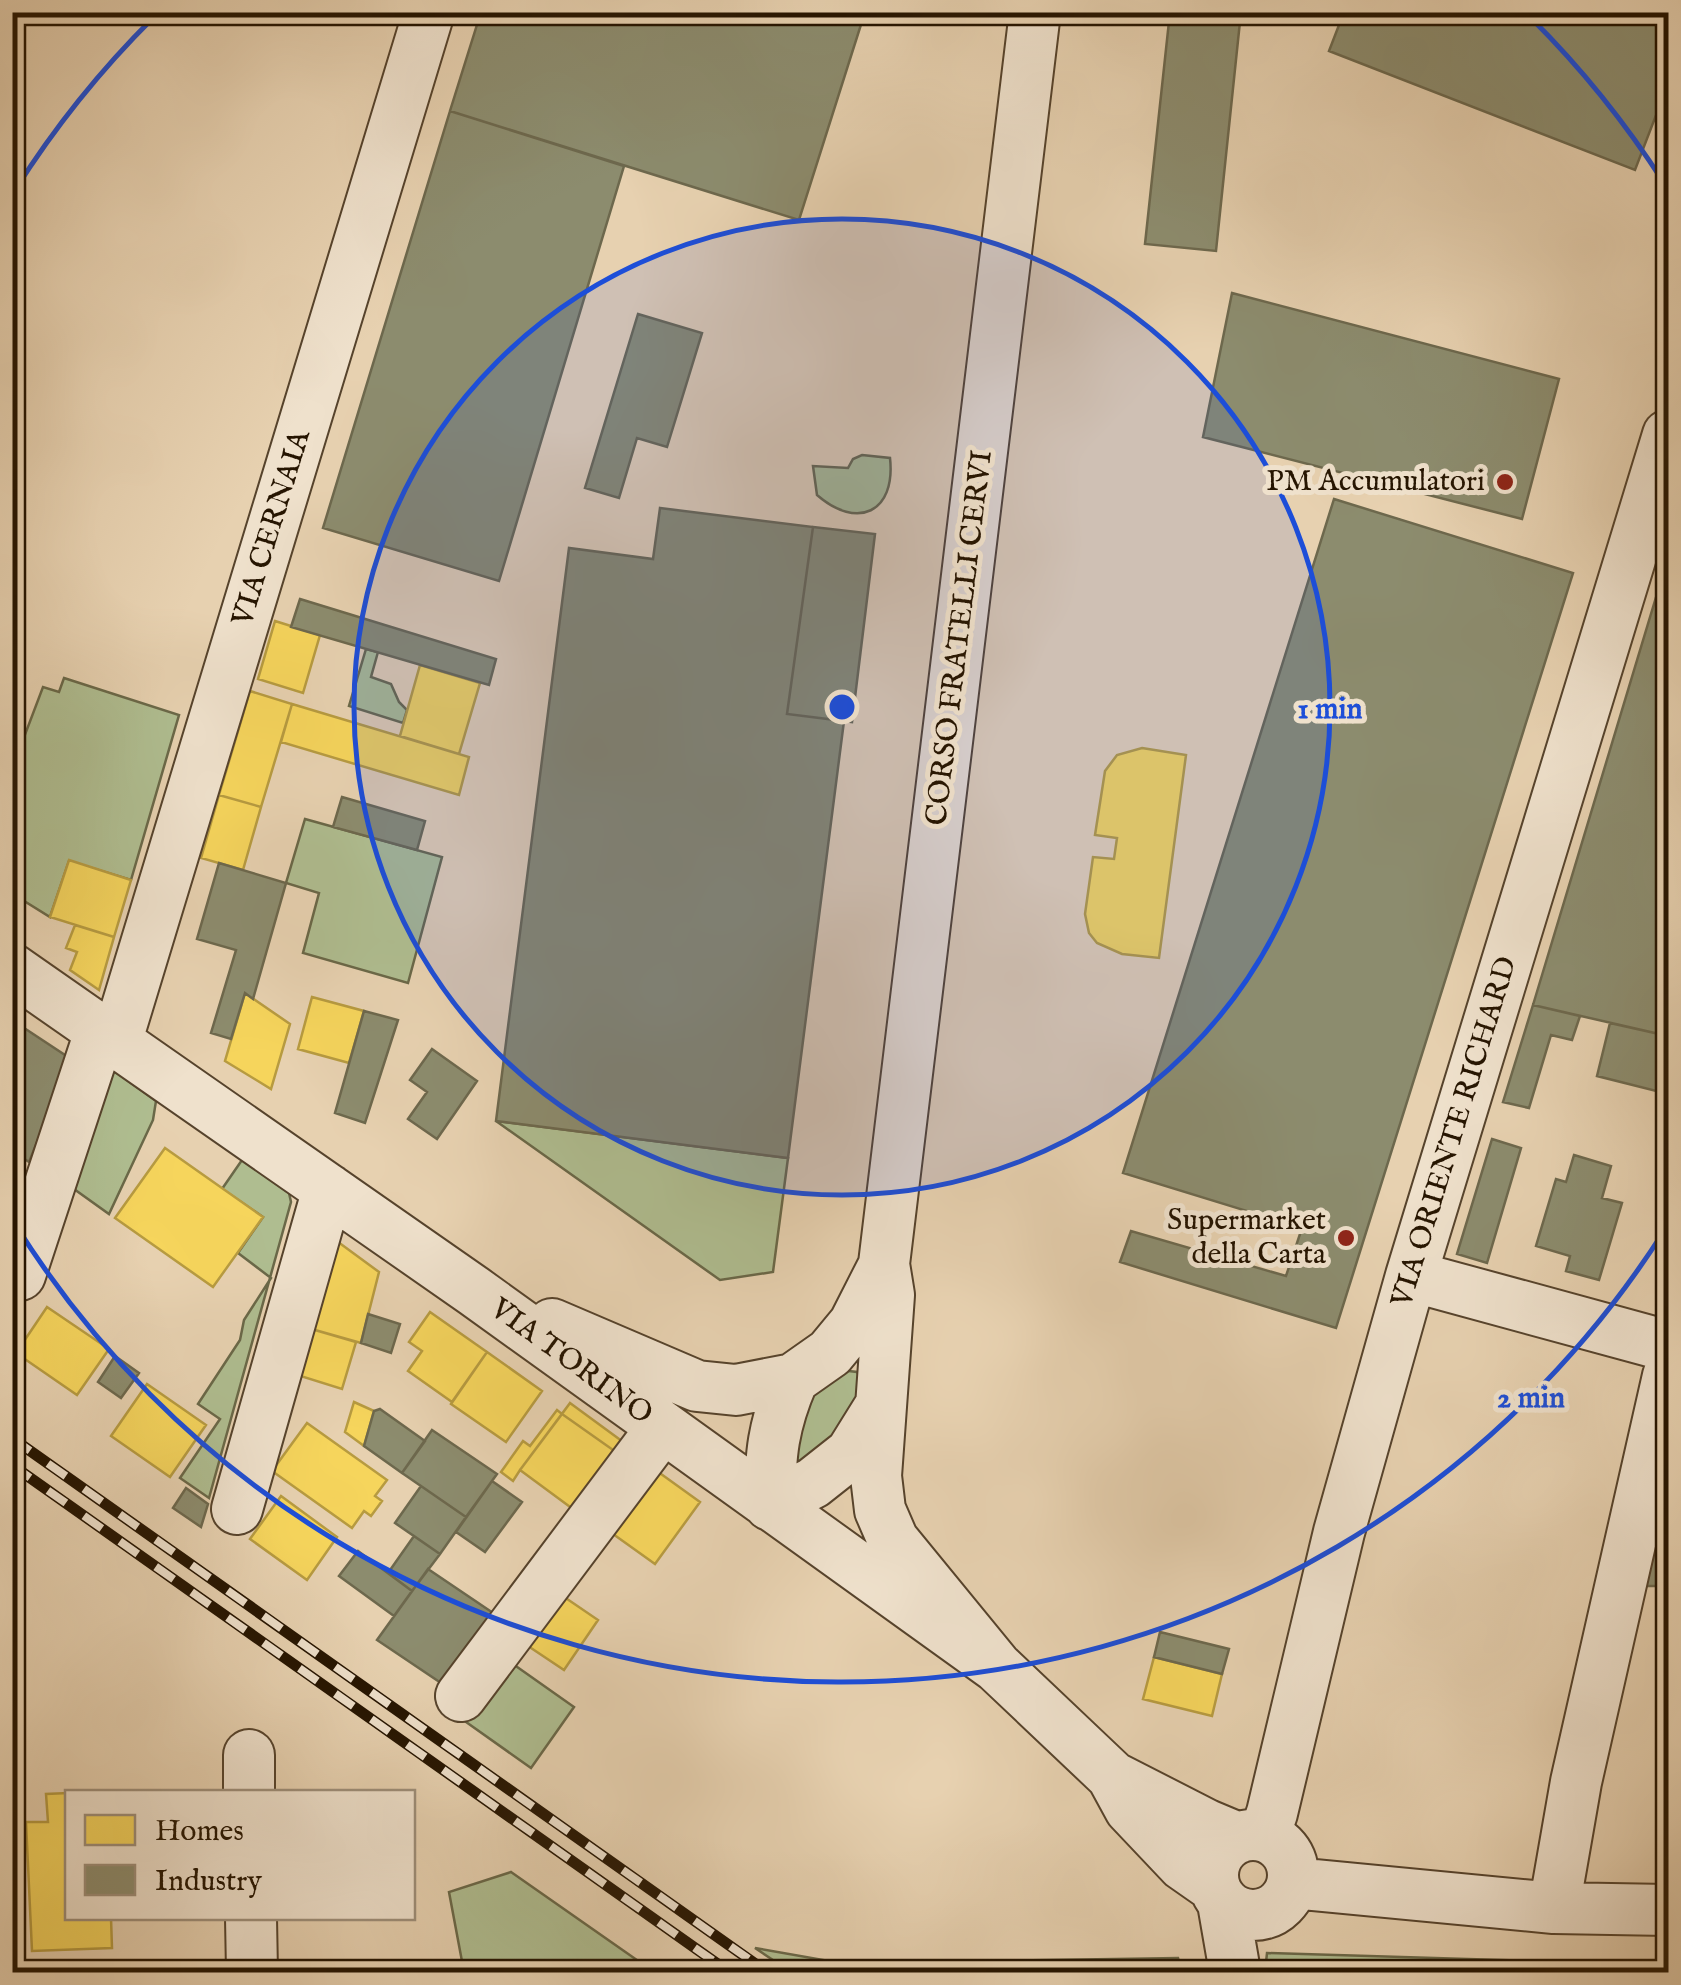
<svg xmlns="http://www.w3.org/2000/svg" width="1681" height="1985" viewBox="0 0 1681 1985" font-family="'IM FELL English',serif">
  <rect width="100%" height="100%" fill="#e7d1b0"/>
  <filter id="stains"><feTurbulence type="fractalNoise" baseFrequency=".002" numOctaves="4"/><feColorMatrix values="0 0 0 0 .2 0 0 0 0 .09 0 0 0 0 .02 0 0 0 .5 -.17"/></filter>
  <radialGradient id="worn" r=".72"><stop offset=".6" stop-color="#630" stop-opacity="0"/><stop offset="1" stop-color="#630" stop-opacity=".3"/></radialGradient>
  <path fill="#afbd90" stroke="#6a6848" stroke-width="2.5" d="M862,455l28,3c6,55 -33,72 -73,37l-4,-29 35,2 5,-9z
    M366,649l12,3 -7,25 20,7 8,18 8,8 -4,13 -54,-17z
    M64,678l115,37 -48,165 -62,-19 -19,56 -37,-23 -1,-125 31,-82 16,5z
    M305,819l137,38 -34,126 -105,-30 16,-60 -33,-10z
    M113,1070l43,31 -3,19 -44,94 -35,-25z
    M496,1121l292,37 -15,114 -53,8z
    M242,1160l47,33 2,9 -82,296 -29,-20 40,-59 -22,-15 42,-64 4,-20 27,-42 -33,-25 25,-36 -41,-28z
    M840,1370l17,2 12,24 -56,62 -16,5 -2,-7 14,-63z
    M503,1657l71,50 -43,61 -72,-51z
    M511,1872l143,100h-190l-15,-80z
    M755,1948l85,15 338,-5 4,14h-391z
    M1267,1953l401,12v7h-403z"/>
  <path fill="#f6d55c" stroke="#b79b40" stroke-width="2.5" d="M275,621l45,14 -17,58 -45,-14z
    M420,665l60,18 -21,71 -59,-18z
    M250,691l42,13 -31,103 -42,-12z
    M292,704l177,53 -10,38 -178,-53z
    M1142,748l44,7 -27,203 -37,-4 -25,-11 -8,-10 -4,-19 8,-57 21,2 3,-21 -22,-3 10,-64 12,-16z
    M219,795l42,12 -18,63 -42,-12z
    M69,860l62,20 -17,57 -64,-20z
    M75,925l39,12 -15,53 -29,-20 7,-18 -11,-4z
    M245,993l45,31 -19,65 -46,-28z
    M312,997l52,14 -15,52 -51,-14z
    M165,1148l98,69 -50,70 -98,-69z
    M334,1239l45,33 -18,71 -53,-15z
    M47,1307l62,42 -32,46 -61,-42z
    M430,1312l57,40 -35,50 -44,-31 14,-20 -13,-9z
    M308,1328l48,14 -14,47 -48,-15z
    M487,1352l55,39 -36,51 -55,-38z
    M147,1384l59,41 -36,52 -59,-41z
    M354,1402l20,9 -10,35 -19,-14z
    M570,1403l60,44 -49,68 -61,-45 -7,11 -12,-9 22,-31 7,5 27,-36 5,4z
    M570,1403l60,44 -49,68 -61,-45z
    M562,1414l61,43 -42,58 -61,-45z
    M307,1423l80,57 -12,16 7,5 -11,15 -7,-5 -12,17 -80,-57z
    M643,1461l57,41 -45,62 -56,-40z
    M281,1496l56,41 -30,43 -57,-41z
    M551,1588l47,32 -34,50 -48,-32z
    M1154,1657l68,17 -10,42 -69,-17z
    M68,1793v125h43l1,30 -80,3 -6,-129h22l-2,-28z"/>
  <path fill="#8c8c6e" stroke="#6d684d" stroke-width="2.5" d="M481,12h384l-66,208 -349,-109z
    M1170,12h71l-25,239 -71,-7z
    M1344,12h310l14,6v66l-33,86 -306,-119z
    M450,111l174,55 -125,415 -176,-53z
    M1232,293l327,86 -37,140 -319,-82z
    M638,314l64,19 -35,114 -30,-9 -18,60 -34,-10z
    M1334,499l239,74 -237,755 -216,-66 11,-31 155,45 16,-48 -179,-55z
    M660,508l153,19 -26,187 57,7 -56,437 -292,-37 73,-573 84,11z
    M813,527l62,7 -23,188 -65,-8z
    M1657,594l11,3v439l-135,-31z
    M300,599l196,60 -7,26 -198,-58z
    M342,797l83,24 -8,29 -84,-23z
    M219,863l67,20 -33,116 -8,-6 -14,46 -20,-6 25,-83 -39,-11z
    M1533,1005l47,11 -8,24 -21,-5 -22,73 -26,-6z
    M364,1011l34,9 -33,103 -30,-10z
    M12,1020l59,39 -42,103 -17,-11z
    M1610,1023l58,13v58l-71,-18z
    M432,1049l45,32 -40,58 -29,-20 19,-27 -17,-12z
    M1492,1139l29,9 -34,115 -30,-9z
    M1574,1155l37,11 -9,32 20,5 -23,77 -33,-9 4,-15 -34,-10 20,-67 10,3z
    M368,1314l32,10 -9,29 -30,-10z
    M115,1356l24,17 -18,25 -23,-16z
    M380,1409l45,32 -23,32 -38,-27 10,-35z
    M432,1430l65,44 -31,43 -64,-44z
    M1668,1438v148h-32z
    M492,1481l30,21 -37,50 -29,-20z
    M421,1486l45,31 -26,37 -45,-31z
    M186,1488l22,16 -7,23 -28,-19z
    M414,1536l26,18 -28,37 -24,-18z
    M358,1551l54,40 -18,25 -55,-40z
    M428,1569l77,52 -52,70 -76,-51z
    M1160,1632l69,17 -7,25 -68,-17z"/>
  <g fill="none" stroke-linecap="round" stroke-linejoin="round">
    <defs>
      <path id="minor" d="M12,969l462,322 523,376 115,109 18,33 53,56 30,21
        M116,1043l313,-1031
        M20,1275l80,-243
        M1411,1276l257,70
        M552,1324l145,62 39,4 57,-11 37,-26 24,-29 28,-55
        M770,1505l43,-22 38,-30 28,-45
        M770,1505c0,-50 3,-80 23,-126
        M237,1509l91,-320
        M997,1667l-104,-127 -13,-30 -4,-34 13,-181 -5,-31 151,-1252
        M461,1696l201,-268
        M249,1755v37
        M1117,1779l90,46 31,13
        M1213 1875a40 40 0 1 1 80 0a40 40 0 1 1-80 0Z
        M1264,1836l8,-23 67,-281 72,-256 257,-841
        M1293,1883l261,25 114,2
        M1223,1903l12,69
        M1554,1908l22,-126 92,-406
        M251,1918l1,54"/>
    </defs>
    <use href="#minor" stroke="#56432c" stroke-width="54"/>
    <use href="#minor" stroke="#efe1cc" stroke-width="50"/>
    <defs>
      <path id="rail" d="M12,1438l755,534
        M12,1465l717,507"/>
    </defs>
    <use href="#rail" stroke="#251400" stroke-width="11"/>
    <use href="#rail" stroke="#efe1cc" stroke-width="8" stroke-dasharray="22" stroke-linecap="butt"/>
  </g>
  <circle cx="842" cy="707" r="488" fill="#1d4ed8" fill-opacity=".12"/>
  <g fill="none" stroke="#1d4ed8" stroke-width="5">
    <circle cx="842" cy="707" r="488"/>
    <path d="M1664 1231A975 975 0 0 1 15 1224M15 190A975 975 0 0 1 153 18M1531 18A975 975 0 0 1 1664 183"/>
  </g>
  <g fill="#8f2418" stroke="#efe1cc" stroke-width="4">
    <circle cx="1505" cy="482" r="10"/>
    <circle cx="1346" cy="1238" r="10"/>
  </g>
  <g text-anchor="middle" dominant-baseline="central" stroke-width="10" stroke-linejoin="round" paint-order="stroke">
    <g font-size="30" fill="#251400" stroke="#efe1cc" text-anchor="end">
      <text x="1485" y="482">PM Accumulatori</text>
      <text x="1326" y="1221">Supermarket<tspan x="1326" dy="34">della Carta</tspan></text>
    </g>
    <g font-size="30" fill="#251400" stroke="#efe1cc">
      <text transform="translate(272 528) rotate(-73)">VIA CERNAIA</text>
      <text transform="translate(960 638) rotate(-83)">CORSO FRATELLI CERVI</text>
      <text transform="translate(1455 1132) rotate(-73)">VIA ORIENTE RICHARD</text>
      <text transform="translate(571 1362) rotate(36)">VIA TORINO</text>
    </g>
  </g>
  <circle cx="842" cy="707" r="15" fill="#1d4ed8" stroke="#efe1cc" stroke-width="5"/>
  <g font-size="30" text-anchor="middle" font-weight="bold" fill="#1d4ed8" stroke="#efe1cc" stroke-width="10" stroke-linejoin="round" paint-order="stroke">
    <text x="1330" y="718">1 min</text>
    <text x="1531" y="1407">2 min</text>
  </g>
  <rect width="1681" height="1985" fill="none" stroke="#e7d1b0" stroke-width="50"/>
  <rect x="15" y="15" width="1651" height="1955" fill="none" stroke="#251400" stroke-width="5"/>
  <rect x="25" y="25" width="1631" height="1935" fill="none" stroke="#251400" stroke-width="2.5"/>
  <rect x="65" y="1790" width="350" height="130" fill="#efe1cc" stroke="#9e8f7a" stroke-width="2.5"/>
  <rect x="85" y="1815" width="50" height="30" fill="#f6d55c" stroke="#9e8f7a" stroke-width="2.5"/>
  <text x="155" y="1840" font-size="30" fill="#251400">Homes</text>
  <rect x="85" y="1865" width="50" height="30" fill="#8c8c6e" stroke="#9e8f7a" stroke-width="2.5"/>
  <text x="155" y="1890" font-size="30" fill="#251400">Industry</text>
  <rect width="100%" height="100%" filter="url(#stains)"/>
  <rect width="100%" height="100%" fill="url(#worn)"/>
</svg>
